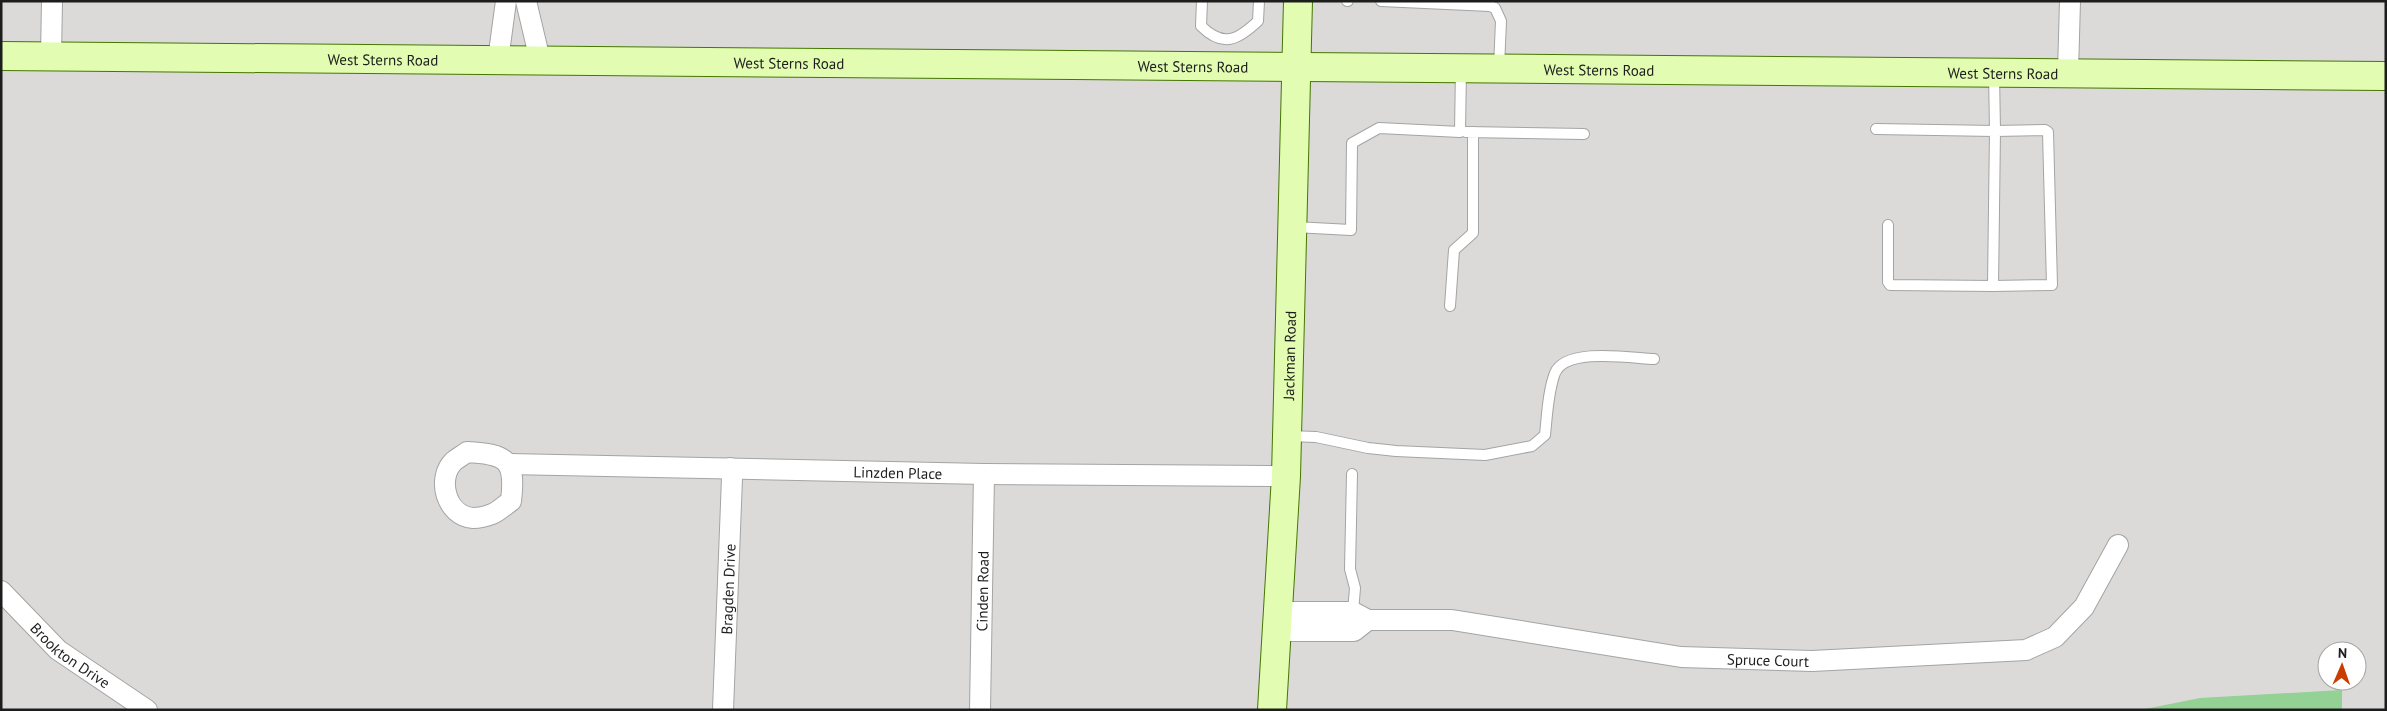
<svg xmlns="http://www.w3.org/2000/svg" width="2387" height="711" viewBox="0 0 2387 711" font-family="'PT Sans',sans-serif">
  <rect width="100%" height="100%" fill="#efeee1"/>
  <path fill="#dbdad9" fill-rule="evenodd" d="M1,1h2385v709h-2385zM2327,651h30v30h-30z"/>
  <path fill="#93d194" d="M2342,690v20h-202l60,-12z"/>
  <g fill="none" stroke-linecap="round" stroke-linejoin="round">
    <defs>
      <path id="lane" d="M1202,1l-1,25c22,22 37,14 57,-5l1,-20
        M1347,1h1
        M1381,1l109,5 5,2 6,13 -2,46
        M1876,129l119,2 -1,-58
        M1466,132l118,2
        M1888,225v57l2,3 103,1 2,-155 50,-1 3,2 4,153 -59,1
        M1294,227l57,3 1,-87 27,-15 81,4 1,-64
        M1450,306l4,-56 19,-17v-101
        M1288,436l28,1 52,11 28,3 89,4 47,-9 13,-11c2,-19 3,-44 10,-62 11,-26 76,-15 99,-14
        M1352,474l-2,95 5,19 -2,24"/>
      <g id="street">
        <path d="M526,1l14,59"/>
        <path d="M51,55l1,-54"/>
        <path d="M498,60l8,-59"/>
        <path d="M2068,72l2,-71"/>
        <path d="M467,452c40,2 49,8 44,49 -6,4 -13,11 -19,13 -5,2 -14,4 -19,4 -27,-2 -37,-40 -19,-57 4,-3 9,-6 13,-9z"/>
        <path id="s1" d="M509,464l475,10 302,2"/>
        <path id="s2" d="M1,591l57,59 89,60"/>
        <path id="s3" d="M1277,612h76l15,8h84l229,37 131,4 214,-11 29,-13 29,-30 34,-62"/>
        <path d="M1276,631h78l14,-11"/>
        <path id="s4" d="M723,710l9,-232 -2,-10"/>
        <path id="s5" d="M980,710l4,-236"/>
      </g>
      <g id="secondary">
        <path id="s6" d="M1,56l2385,20"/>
        <path id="s7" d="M1272,710l14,-234 12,-475"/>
      </g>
    </defs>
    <use href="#lane" stroke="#a4a4a4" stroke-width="12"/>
    <use href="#street" stroke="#a4a4a4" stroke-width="22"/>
    <use href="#secondary" stroke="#457700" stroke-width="30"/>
    <use href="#lane" stroke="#fff" stroke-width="10"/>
    <use href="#street" stroke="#fff" stroke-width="20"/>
    <use href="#secondary" stroke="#e2fdb1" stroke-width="28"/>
  </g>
  <g text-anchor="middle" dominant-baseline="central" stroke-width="4" stroke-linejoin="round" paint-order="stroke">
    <g font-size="15" fill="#1d1d1d" stroke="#fff">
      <text stroke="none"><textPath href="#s6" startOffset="382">West Sterns Road</textPath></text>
      <text stroke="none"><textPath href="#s6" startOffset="788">West Sterns Road</textPath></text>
      <text stroke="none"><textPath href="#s6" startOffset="1192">West Sterns Road</textPath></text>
      <text stroke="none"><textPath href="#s6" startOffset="1598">West Sterns Road</textPath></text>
      <text stroke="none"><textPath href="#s6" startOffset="2002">West Sterns Road</textPath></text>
      <text stroke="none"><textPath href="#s7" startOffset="355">Jackman Road</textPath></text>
      <text stroke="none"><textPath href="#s1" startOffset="389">Linzden Place</textPath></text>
      <text stroke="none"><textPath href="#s4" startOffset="121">Bragden Drive</textPath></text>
      <text stroke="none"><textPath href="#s5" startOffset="119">Cinden Road</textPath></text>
      <text stroke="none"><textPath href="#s2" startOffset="95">Brookton Drive</textPath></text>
      <text stroke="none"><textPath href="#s3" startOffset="496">Spruce Court</textPath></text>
    </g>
  </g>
  <rect width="2387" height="711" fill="none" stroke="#1d1d1d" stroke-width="5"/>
  <g transform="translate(2342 666) rotate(2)"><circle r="24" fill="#ffffff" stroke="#a5a5a5"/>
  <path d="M0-4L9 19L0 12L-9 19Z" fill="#c93e00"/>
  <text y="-8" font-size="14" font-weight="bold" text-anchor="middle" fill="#1d1d1d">N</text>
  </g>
</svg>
